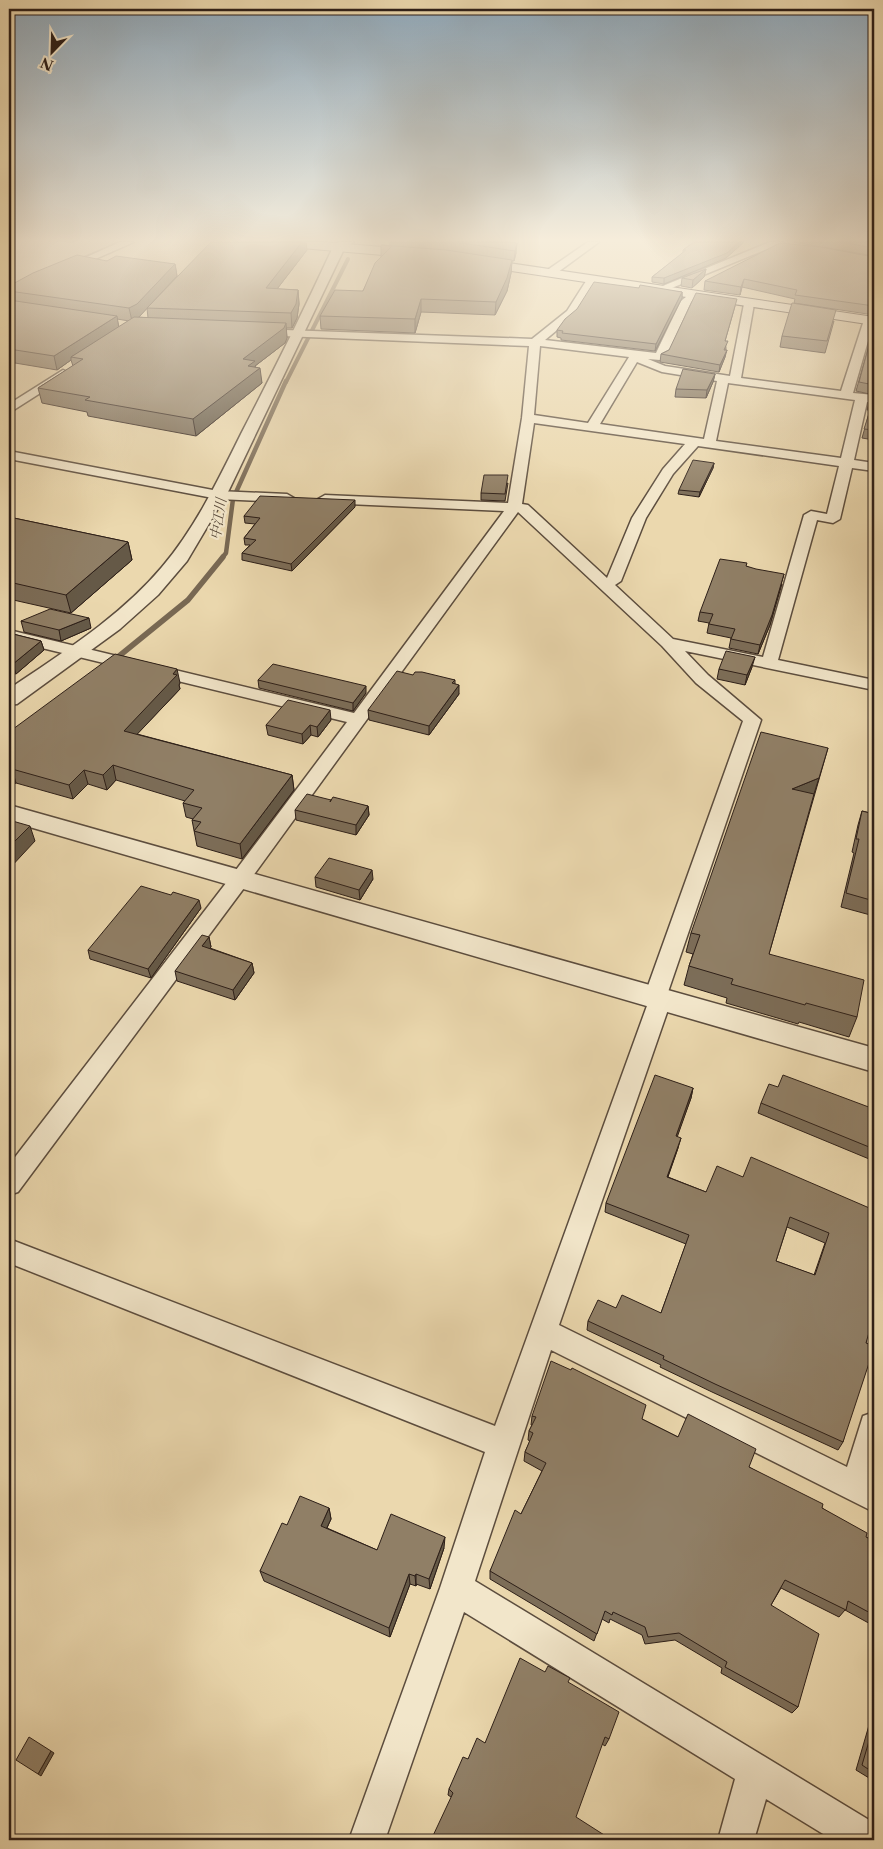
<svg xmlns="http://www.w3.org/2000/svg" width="883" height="1849" viewBox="0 0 883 1849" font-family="'Libre Caslon Text','Noto Serif JP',serif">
  <rect width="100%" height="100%" fill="#ebd8ae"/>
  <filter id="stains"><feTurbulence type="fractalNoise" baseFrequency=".004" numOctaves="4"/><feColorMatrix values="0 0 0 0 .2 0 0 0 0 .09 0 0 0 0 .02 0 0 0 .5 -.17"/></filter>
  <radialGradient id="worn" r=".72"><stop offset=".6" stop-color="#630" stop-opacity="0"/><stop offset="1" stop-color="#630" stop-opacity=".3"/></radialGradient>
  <path fill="#cbb994" stroke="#7c6c56" d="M9,242h110l-110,45z"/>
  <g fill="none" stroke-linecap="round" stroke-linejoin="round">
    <path stroke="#786853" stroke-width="4" d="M286,382l62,-123"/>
    <path stroke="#786853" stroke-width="4.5" d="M222,558l4,-5 7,-54 53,-118"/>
    <path stroke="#786853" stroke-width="5.5" d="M113,661l75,-61 35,-43"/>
    <defs>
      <path id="minor" d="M120,242h14l-66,29 -8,-2z
        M588,242h11l-45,33h-8v-4z
        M770,242h14l-122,50 -9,-2z
        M592,277l5,3 -22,35 -30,25 111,13 25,-52 11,-9 5,3 -6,7 -25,55 -6,3 -12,-1 17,7 65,10 14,-72 5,-3 5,3 -13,74 100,13 23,-71 5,-3 5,3 -21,73 21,2v8l-7,-1 -13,58 20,3v8l-22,-3 -12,51 -7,4 -16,-3 -39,140 96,20v10l-189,-39 23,24 53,45 -93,272 4,6 -113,327 288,142 16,-51 11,-4v100l-323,-162 -76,231 399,242v17h-41l-67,-41 -12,41h-36l17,-61 -271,-167 -79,228h-36l91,-252 45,-136 -476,-189v-24l486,187 153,-423 -4,-6 99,-276 -47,-38 -34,-37 -144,-134 -271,372 -229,308 -9,3v-30l224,-291 114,-152 -338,-82v-10l345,83 150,-202 -179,-8 -7,-4 7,-4 183,8 14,-85 7,-72 -271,-11 -5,-3 5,-3 274,10 35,-28 21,-33zM540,346l89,11 -41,66 -54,-8zM637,362l25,10 55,9 -13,58 -104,-15zM728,383l127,17 -14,58 -125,-17zM534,423l151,21 -22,25 -31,49 -25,60 -79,-73 -6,-1zM698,446l141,20 -12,48 -16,-3 -7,4 -41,142 -90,-18 -58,-54 6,-4 25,-63 27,-44z
        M63,370l4,2v4l-58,37v-9z
        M9,451l209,40 69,3 7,4 -7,4 -69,-3 -209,-40z"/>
      <path id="tertiary" d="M339,242h15l-10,7 -115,241 -42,71 -29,34 -38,34 -103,75 -8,1v-16c53,-36 111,-72 153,-122 34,-40 56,-87 79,-133 32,-62 63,-124 92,-187z
        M9,805l865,243v24l-865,-251z"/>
      <path id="secondary" d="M272,242h51l95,8 6,4 -6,4 -140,-12z
        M475,258l399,59v8l-403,-60 -2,-3z"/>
    </defs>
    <use href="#minor" stroke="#5c4d3e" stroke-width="3"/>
    <use href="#tertiary" stroke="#5c4d3e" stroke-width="3"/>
    <use href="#secondary" stroke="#2d1f18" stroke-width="2"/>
    <use href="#minor" fill="#f2e6ca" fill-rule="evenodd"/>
    <use href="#tertiary" fill="#f2e6ca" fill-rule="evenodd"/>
    <use href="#secondary" fill="#f2e6ca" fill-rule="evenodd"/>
  </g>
  <path fill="#7c6d58" stroke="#2d1f18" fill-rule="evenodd" d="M389,242h122l5,11 -2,8h-2l-1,12 -4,18 -12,24 -74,-3 -6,21 -94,-4 -1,-13 43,-25 18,-34v-12l9,1z
    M694,242h50l-18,16 -62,26 -12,-2v-5l31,-24v-3z
    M794,242h80v14l-52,-9 52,10v58l-80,-12 1,-4 -53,-12 -2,8 -36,-5 1,-9 115,-34z
    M307,250l-30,39 21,1 1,14 -2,14 -5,10h-6l1,10 -2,5 -30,23 7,17 -66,53 -108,-20 -1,-4 -45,-9 -4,-15 35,-22 -2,-6 -14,10 -48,-8v-76l98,-25 68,3 2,12 -30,32zM147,308l1,10 -10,-1h1zM117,319l12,2 -10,6z
    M706,269l-2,8 -12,11 -11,-2 1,-8z
    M639,288l43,4v6l-27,53 -94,-11v-2l-4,-1v-7z
    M735,306l-10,35 1,7 -1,9 -6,15 -59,-10 1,-8 8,-4z
    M834,321l-9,32 -45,-6 2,-11z
    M874,327v68l-18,-4z
    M715,374l-2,8 -7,16 -31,-1 1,-8z
    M871,395h3v45l-12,-2 8,-28h-3z
    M714,463l-1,5 -14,29 -21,-3 1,-4z
    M508,483l-3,18 -24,-1v-7z
    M355,507l-63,64 -50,-11v-7l8,-8h-5l-1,-7 11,-14 -10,-1 -1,-7z
    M9,517l119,25 4,18 -61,53 -62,-14z
    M746,566l36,18 -12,41 -12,29 -29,-6 2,-10 -24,-5 2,-10 -11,-2 2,-9z
    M21,621l70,7 -30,13 -37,-9z
    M9,633l32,8 3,9 -28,24 -7,-1z
    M752,667l-7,18 -28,-6 2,-10z
    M413,675l42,5v4l4,10 -30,41 -60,-15 -1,-10z
    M258,680l108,13 -13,18 -94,-23z
    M180,683l-1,2 1,4 -43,45 155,41 2,15 -52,69 -45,-13 -5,-26 1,-1 -7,-2 -3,-14 2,-2 -69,-21 -9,10 -19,-6 -15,15 -57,-16 -7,2v-53z
    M331,720l-13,17 -7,-2 -8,9 -35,-9 -2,-10z
    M828,748l-59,206 88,63 -8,20 -50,-15 -1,2 -72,-21 1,-5 -43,-13 5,-19 4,-12 -7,-2 5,-19z
    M331,800l37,6 1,9 -13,20 -60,-15 -1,-10z
    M862,811l12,3v102l-33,-9 13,-54 -2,-1 6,-27z
    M315,877l58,2 -13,21 -44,-13z
    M201,908l-50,70 -61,-19 -2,-9z
    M209,937l2,10 -1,1 42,15 2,10 -19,27 -58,-19 -2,-10z
    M778,1087l96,22v52l-116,-48 3,-10z
    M693,1088l-2,10 -14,38 1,12 -10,29 38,15 37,-15 131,33 -8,133 -23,99 -5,8 -126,-58 -52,-25 1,-2 -74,-35 1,-9 28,-13 45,5 25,-69 -81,-32 1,-9zM787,1227l38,16 -11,32 -38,-14z
    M532,1416l110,3 36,18 71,30 73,41 44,29 8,4v85l-29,-16 -6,7 -58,-29 -10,17 27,102 -6,6 -71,-40 1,-5 -47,-28 -30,4 -3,-9 -32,-16 -1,4 -7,-4 -8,22 -104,-62v-8l31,-57 21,-43 -18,-10 1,-9 5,-11 -2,-1 1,-9 3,-6h-1z
    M329,1508l2,11 -4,9 50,22 67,-2 -14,41 -14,-5v2l-6,-2 -20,53 -126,-56 -4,-10 27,-46z
    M545,1672l23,10 41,57 -4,7 -3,-2 -151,53 -3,-2 1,-6 19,-30 17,-16z
    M874,1708v73l-18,-11z"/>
  <path fill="#655947" stroke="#2d1f18" d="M302,242h4l1,8 -40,52 -1,-14z
    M739,242h5l-18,16 -62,26v-6z
    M517,243l-1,10 -2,8 1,-10z
    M512,260l-1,13 -4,18 -12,24 1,-13z
    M175,264l2,12 -38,41 -7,4 -3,-13z
    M706,269l-2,8 -12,11 1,-8z
    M744,279l-4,16 1,-8z
    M298,290l1,14 -2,14 -5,10 -1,-15z
    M682,292v6l-27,53 1,-7z
    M421,299v13l-6,21v-14z
    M117,316l2,13 -48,28v3l-14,10 -3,-14z
    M286,323l1,15 -2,5 -30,23 1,5 4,-3 2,15 -66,53 -3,-17 50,-60z
    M727,350l-2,7 -6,15 1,-7z
    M715,374l-2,8 -7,16 1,-8z
    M714,463l-1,5 -14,29 1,-5z
    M355,500v7l-63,64 -1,-7z
    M128,542l4,18 -61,53 -5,-18z
    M784,574l-14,51 -12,29 2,-9z
    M89,618l2,10 -30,13 -2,-11z
    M41,641l3,9 -28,24 -3,-10z
    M755,657l-3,10 -7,18 2,-10z
    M177,669l3,14 -1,2 1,4 -53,56 -3,-14z
    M459,685v9l-30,41v-9z
    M366,686v7l-13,18v-8z
    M330,710l1,10 -13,17 -1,-10z
    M310,725l1,10 -8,9 -1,-10z
    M113,765l3,15 -9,10 -4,-15z
    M12,769l4,14 -7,2v-15z
    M84,770l4,14 -15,15 -4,-14z
    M292,775l2,15 -52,69 -2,-15z
    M819,778l-6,19 -21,-8z
    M368,806l1,9 -13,20v-10z
    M30,826l5,15 -26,28v-22z
    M372,870l1,9 -13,21 -1,-10z
    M199,900l2,8 -50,70 -3,-9z
    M209,937l2,10 -7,8 -2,-9z
    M252,963l2,10 -19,27 -2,-10z
    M693,1088l-2,10 -17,48 2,-10z
    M681,1138l-3,10 -14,39 3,-10z
    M329,1508l2,11 -8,17 -2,-10z
    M445,1537l-1,11 -14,41 -1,-10z
    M409,1574l1,10 -20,53 -1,-9z
    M416,1574v12l-1,-10z
    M51,1751l3,2 -13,23 -3,-2z"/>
  <path fill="#907f66" stroke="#2d1f18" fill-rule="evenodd" d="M211,242h91l-36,46 32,2 -2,14 -5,9 -144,-5z
    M455,242h56l6,1 -2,8z
    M694,242h45l-12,11 -63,25 -12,-1 34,-27h-3z
    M840,242h34v6z
    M780,243l40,4 54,10v49l-79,-11 2,-5 -53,-11 -3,8 -36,-6z
    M381,245l65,5 66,10 -5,18 -11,24 -75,-3 -6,20 -95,-3 15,-26 28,1 12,-28 17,-17z
    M77,255l30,6 9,-5 59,8 -38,40 -8,4 -120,-17v-5l24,-13z
    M706,269l-13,11 -11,-2z
    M594,282l45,6 1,-3 42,7 -26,52 -94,-11 1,-2 -6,-1 8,-11 12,-10z
    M696,293l41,6 -12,42h3l-4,9h3l-7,15 -59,-11 8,-4z
    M9,300l108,16 -63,40 -45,-7z
    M792,303l44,7 -9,31 -45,-5z
    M134,317l152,6 -2,5 -41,31 12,2 -7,5 12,2 -67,51 -108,-19 5,-3 -52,-9 45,-29 -12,-2z
    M874,327v58l-15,-3z
    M683,369l32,5 -8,16 -31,-1z
    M871,395h3v35l-10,-1 9,-28h-3z
    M693,460l21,3 -14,29 -21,-2z
    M484,475h24l-3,19 -24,-1z
    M260,496l95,4 -64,64 -49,-11 14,-13 -12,-2 16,-20 -16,-2z
    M9,517l119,25 -62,53 -57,-13z
    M720,559l27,4 -1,3 10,3 28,5 -12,41 -12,30 -29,-6 4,-10 -26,-5 4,-10 -13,-2z
    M50,609l39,9 -30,12 -38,-9z
    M9,633l32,8 -28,23 -4,-1z
    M726,651l29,6 -8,18 -28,-6z
    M115,654l62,15 -4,5 4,1 -53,56 168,44 -52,69 -46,-13 7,-9 -9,-2 10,-12 -19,-5 11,-13 -81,-25 -10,10 -19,-5 -15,15 -57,-16 -3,1v-38z
    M273,664l93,22 -13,17 -95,-23z
    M397,671l16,4 2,-3h7l33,8 -3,3 7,2 -30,41 -61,-16z
    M288,700l42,10 -13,17 -7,-2 -8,9 -36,-9z
    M761,732l67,16 -9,30 -27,11 22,5 -45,160 95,26 -7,37 -51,-14 -1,2 -74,-21 2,-5 -44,-13 11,-31 -9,-2z
    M307,794l24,6 -1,2 3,-5 35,9 -12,19 -61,-15z
    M862,811l12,3v87l-28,-8 13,-54h-3z
    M9,820l21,6 -21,21z
    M329,858l43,12 -13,20 -44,-13z
    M141,886l30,9 2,-3 26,8 -51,69 -60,-19z
    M202,935l7,2 -7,9 50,17 -19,27 -58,-19z
    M655,1075l38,13 -17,48 5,2 -14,39 39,15 11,-26 26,11 8,-20 123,53v105l-8,28 8,3v2l-31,94 -128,-58 -52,-25 1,-3 -76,-35 10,-21 18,8 6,-13 39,18 28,-78 -83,-32zM790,1217l39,16 -14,42 -39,-14z
    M783,1075l91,34v40l-113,-46 8,-19 9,3z
    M551,1361l20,9 1,-2 74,37 -4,14 36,18 10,-23 68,35 -7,18 74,37 -1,4 45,25 -1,4 8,4v74l-26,-14 -2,9 -61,-30 -14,25 48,29 -21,73 -73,-40 2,-5 -48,-29 -31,4 -3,-10 -32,-15 -1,3 -7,-4 -8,23 -107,-63 25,-61 6,4 25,-51 -21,-11 8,-19 -4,-2 7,-14 -4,-1z
    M300,1496l29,12 -8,18 56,24 14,-36 54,23 -16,42 -13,-5 -1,2 -6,-2 -20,54 -129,-57 22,-48 5,2z
    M520,1658l25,14 3,-6 22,12 -2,4 51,30 -10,27 -4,-2 -29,80 36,23h-181l22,-47 -4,-4 14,-32 5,2 9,-21 8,5z
    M874,1724v49l-12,-8z
    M29,1737l22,14 -13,23 -22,-14z"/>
  <linearGradient id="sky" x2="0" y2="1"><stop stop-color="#8fa9bc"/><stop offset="0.48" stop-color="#f6eddb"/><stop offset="1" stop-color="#f6eddb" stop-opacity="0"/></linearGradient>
  <rect width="883" height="501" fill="url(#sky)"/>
  <g text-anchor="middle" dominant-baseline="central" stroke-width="4.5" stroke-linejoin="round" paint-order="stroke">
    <g font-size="14" font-style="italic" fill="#594a3b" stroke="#f2e6ca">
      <text transform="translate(218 519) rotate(-81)">中江川</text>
    </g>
  </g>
  <rect width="883" height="1849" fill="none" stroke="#ebd8ae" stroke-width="30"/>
  <rect x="10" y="10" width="863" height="1829" fill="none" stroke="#2d1f18" stroke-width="2.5"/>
  <rect x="15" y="15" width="853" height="1819" fill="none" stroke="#2d1f18"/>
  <g transform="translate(52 52) rotate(203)" stroke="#f2e6ca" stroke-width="4" paint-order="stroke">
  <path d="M0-4L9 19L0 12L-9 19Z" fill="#2d1f18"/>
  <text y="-8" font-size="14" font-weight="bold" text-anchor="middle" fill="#2d1f18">N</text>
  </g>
  <rect width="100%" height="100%" filter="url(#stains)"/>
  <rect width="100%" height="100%" fill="url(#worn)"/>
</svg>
